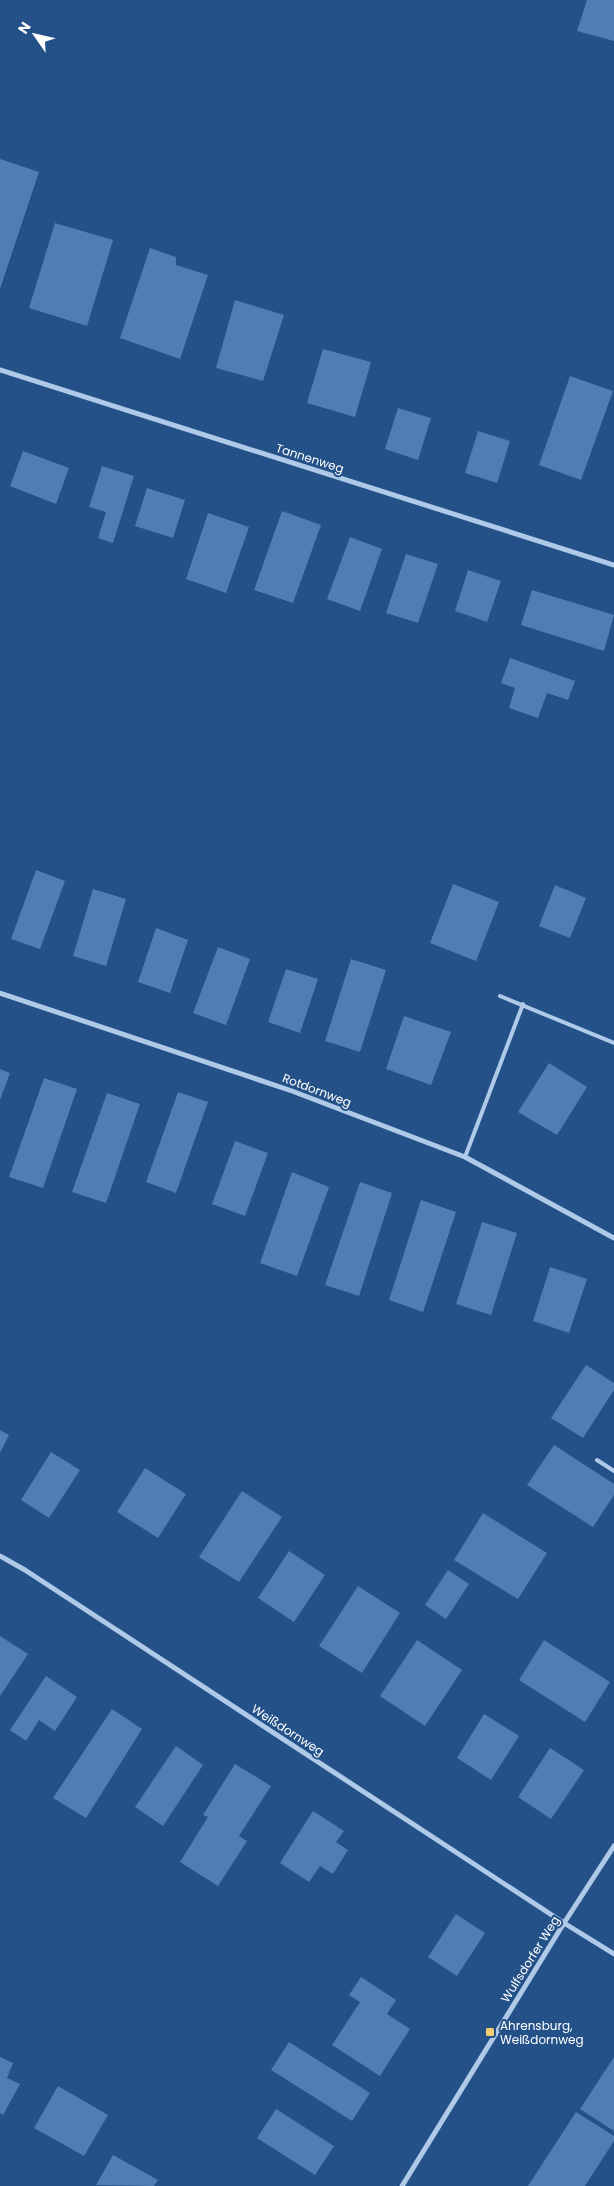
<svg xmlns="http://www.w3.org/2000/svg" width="614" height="2186" viewBox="0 0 614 2186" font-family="Poppins,sans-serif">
  <rect width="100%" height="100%" fill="#235188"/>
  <path fill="#507db2" d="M587,0h27v41l-37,-10z
    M0,159l39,13 -39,117z
    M55,223l58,17 -26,86 -58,-18z
    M150,248l26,9v8l32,10 -28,84 -60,-21z
    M235,300l49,15 -21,66 -47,-13z
    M323,349l48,13 -16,55 -48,-14z
    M570,376l43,15 -32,89 -42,-15z
    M398,408l33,10 -13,42 -33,-11z
    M478,431l32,10 -13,42 -32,-10z
    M23,451l46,17 -13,36 -46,-18z
    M102,466l32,10 -21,67 -15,-5 8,-26 -17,-5z
    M147,488l38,12 -12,38 -38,-12z
    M282,511l39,14 -28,78 -39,-13z
    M208,513l41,14 -23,66 -40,-14z
    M350,537l32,12 -22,62 -33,-12z
    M406,554l32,10 -20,59 -32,-10z
    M468,570l33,11 -14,41 -32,-11z
    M532,590l82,25 -10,36 -83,-26z
    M510,658l65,23 -7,19 -21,-7 -9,25 -29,-10 6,-20 -14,-5z
    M36,870l29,11 -25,68 -29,-10z
    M453,884l46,18 -23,59 -46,-18z
    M555,885l31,13 -16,40 -31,-12z
    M93,889l33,10 -20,67 -33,-10z
    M156,928l32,12 -18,53 -32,-11z
    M218,947l32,12 -24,66 -33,-12z
    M351,959l35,11 -26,82 -35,-11z
    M286,969l32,10 -18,54 -32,-11z
    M404,1016l47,16 -20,53 -45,-16z
    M549,1063l38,24 -30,48 -39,-23z
    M0,1069l10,4 -10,27z
    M44,1078l33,11 -34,99 -34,-11z
    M178,1092l30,10 -32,91 -30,-11z
    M107,1093l33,11 -34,99 -34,-11z
    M235,1141l33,12 -23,63 -33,-12z
    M292,1172l37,15 -32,89 -37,-13z
    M360,1182l32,11 -33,103 -34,-11z
    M421,1200l35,12 -33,100 -34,-12z
    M482,1222l35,11 -26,82 -35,-11z
    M550,1267l37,12 -18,54 -36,-12z
    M586,1365l28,18v7l-31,48 -32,-20z
    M0,1430l9,5 -9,18z
    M554,1445l60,39v11l-21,32 -66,-42z
    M51,1452l29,18 -31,48 -28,-18z
    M145,1468l41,26 -28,44 -41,-26z
    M242,1491l40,26 -43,65 -40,-25z
    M483,1513l64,40 -29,46 -64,-39z
    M289,1551l36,24 -31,47 -36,-24z
    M448,1570l21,14 -23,35 -21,-14z
    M358,1586l42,27 -38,60 -43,-27z
    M0,1636l28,18 -28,42z
    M417,1640l45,30 -37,56 -45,-30z
    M544,1640l66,42 -25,40 -66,-42z
    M46,1676l31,21 -22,34 -16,-11 -13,21 -16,-11z
    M112,1709l30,20 -56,89 -33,-20z
    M484,1714l35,22 -28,44 -34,-22z
    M176,1746l27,19 -40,61 -28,-19z
    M550,1748l34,22 -33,49 -33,-22z
    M235,1764l36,22 -32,50 8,5 -29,45 -38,-24 28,-45 -5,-2z
    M313,1811l31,20 -8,11 12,8 -15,24 -13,-8 -11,16 -29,-19z
    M456,1914l29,19 -28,43 -29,-19z
    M361,1977l35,23 -9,14 23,15 -30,47 -48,-31 28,-43 -11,-7z
    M289,2042l81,51 -18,28 -81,-51z
    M0,2057l13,6 -6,15 13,6 -17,31 -3,-2z
    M614,2057v74l-34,-22z
    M58,2086l50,29 -24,41 -50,-28z
    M276,2109l58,37 -19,29 -58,-37z
    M576,2112l38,24v5l-29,45h-57z
    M113,2155l45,25 -4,6 -58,-1z"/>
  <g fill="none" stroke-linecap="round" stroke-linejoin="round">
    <path stroke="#afcae9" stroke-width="4" d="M500,996l114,47
      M465,1157l58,-153
      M597,1460l17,11"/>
    <path stroke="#afcae9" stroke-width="5" d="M0,370l614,195
      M0,993l292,98 173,66 149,81
      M0,1556l25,14 539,353 50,31
      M402,2186l162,-263 50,-77"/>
  </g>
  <rect fill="#f4cd72" stroke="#235188" stroke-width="2" x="485" y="2027" width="10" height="10" rx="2.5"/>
  <g text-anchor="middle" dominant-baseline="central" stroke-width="4" stroke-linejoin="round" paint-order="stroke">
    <g font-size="12" fill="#fff" stroke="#235188">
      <text transform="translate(310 458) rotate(18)">Tannenweg</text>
      <text transform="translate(317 1090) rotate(21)">Rotdornweg</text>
      <text transform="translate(288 1730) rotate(33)">Weißdornweg</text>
      <text transform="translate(530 1959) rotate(-58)">Wulfsdorfer Weg</text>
    </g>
    <g font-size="12" fill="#fff" stroke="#235188" text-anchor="start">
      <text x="500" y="2025">Ahrensburg,<tspan x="500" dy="14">Weißdornweg</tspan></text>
    </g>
  </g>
  <g transform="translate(35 35) rotate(304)" stroke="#235188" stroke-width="4" paint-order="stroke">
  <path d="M0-4L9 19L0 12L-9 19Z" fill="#ffffff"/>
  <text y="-8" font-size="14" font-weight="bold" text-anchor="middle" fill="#ffffff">N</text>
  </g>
</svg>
